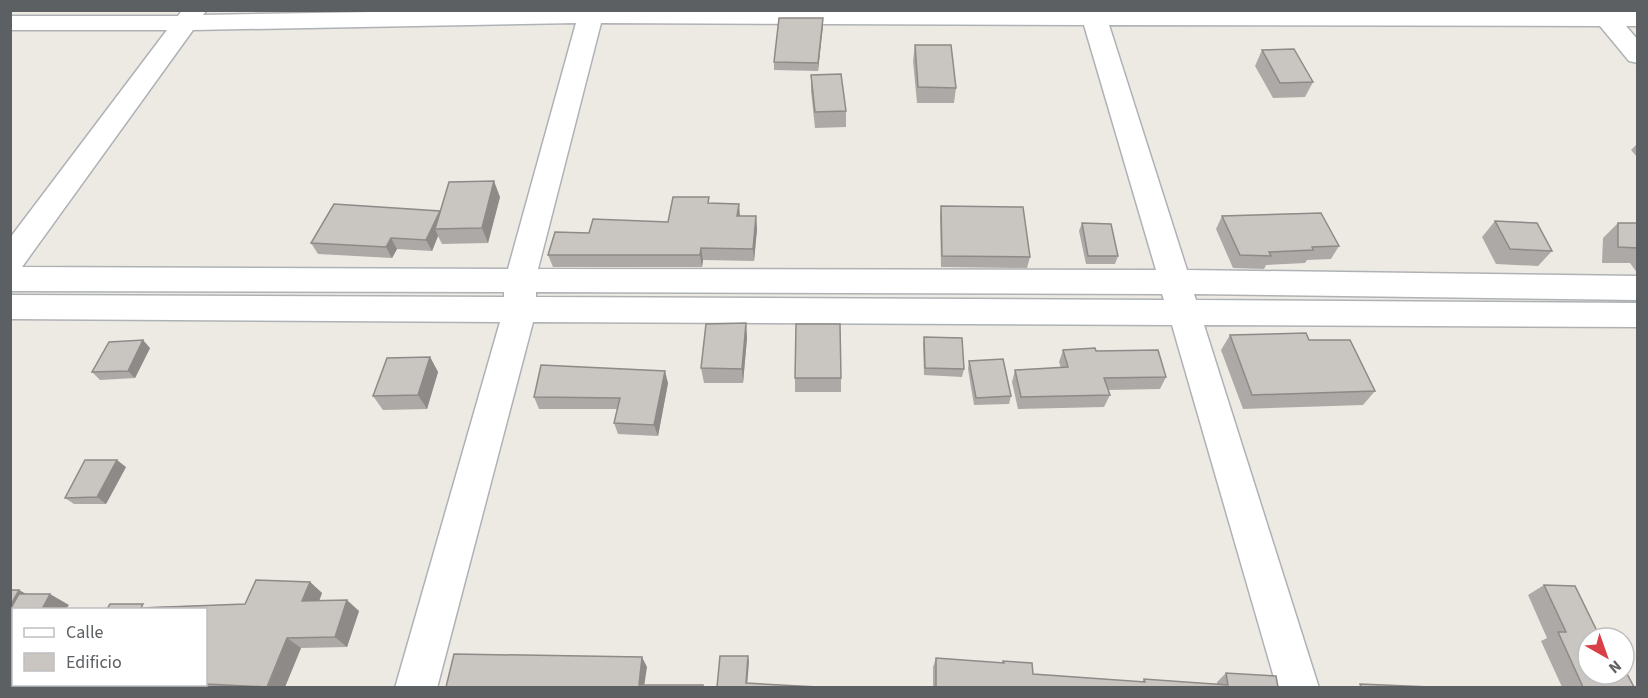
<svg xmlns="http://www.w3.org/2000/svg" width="1648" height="698" viewBox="0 0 1648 698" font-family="'Source Sans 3',sans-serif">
  <rect width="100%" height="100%" fill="#edeae4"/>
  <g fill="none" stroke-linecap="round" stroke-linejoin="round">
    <defs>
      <path id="minor" d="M182,10h25l-4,5 289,-5 1146,2v14h-12l12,14v23l-9,-2 -29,-35 -491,-1 78,245 451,6v24l-444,-6 2,6 442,3v24l-434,-2 115,363h-42l-105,-363 -639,-3 -96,366h-42l105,-366 -490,-3v-24l494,2v-5l-494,-1v-53l157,-208h-157v-14h168zM576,23l-68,246 -486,-2 171,-237zM601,23l483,2 72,245 -618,-1zM536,292l626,2 2,6 -628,-3z"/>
    </defs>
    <use href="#minor" stroke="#afb2b5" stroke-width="3"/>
    <use href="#minor" fill="#fff" fill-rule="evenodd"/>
  </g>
  <path fill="#ada9a6" d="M823,18l-5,53 -44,-1v-8z
    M915,45l41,43 -2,15h-37l-4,-42z
    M1262,50l51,32 -8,15 -32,1 -18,-32z
    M811,75l35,36v16l-31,1 -4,-37z
    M1638,143v15l-7,-8z
    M500,197l-12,46 -46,1 -4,-8 -6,15 -35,-2 -5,9 -74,-4 -7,-11z
    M710,203l30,13h16l1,13 -3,32 -51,-1 -1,7h-149l-5,-12 41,-22 79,-11z
    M941,206l89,51 -3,11 -86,-1 -1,-50z
    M1222,216l117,30 -8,13 -24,1 -2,3 -39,2 -2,4 -31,-1 -17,-39z
    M1495,221l57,30 -14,15 -42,-2 -14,-27z
    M1082,223l36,33 -3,8h-29l-7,-33z
    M1618,223h20v51l-8,-11h-28l1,-25z
    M746,323l1,15 -4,45h-39l-3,-15z
    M1230,335l145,56 -12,14 -120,4 -22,-59z
    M924,337l40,32 -2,8 -38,-2 -1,-31z
    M150,348l-15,30 -35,2 -8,-8z
    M1063,350l33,1 70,26 -6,12 -52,1 2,5 -6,12 -86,2 -6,-27 3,-12 46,-2 -2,-6z
    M430,357l8,15 -11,37 -44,1 -10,-14z
    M969,361l42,35 -2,8 -35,1 -6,-36z
    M795,378h46v14h-46z
    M668,383l-10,53 -40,-2 -4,-11 3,-14h-78l-5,-12z
    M126,467l-20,37h-32l-9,-6z
    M310,582l12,11 -3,8 40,10 -12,36 -46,1 -16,39h-165l1,-3h85v-75l-57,-2 96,-3z
    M1544,585l54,48 36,54h-72l-21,-46 6,-3 -19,-43z
    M10,590l59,15 -55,4v74h-4z
    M936,658l66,5 1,-2 30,13 109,8 2,-3 73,5v-2l9,-9 52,14h-345v-20z"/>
  <path fill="#8d8a87" d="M823,18v8l-5,45v-8z
    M494,181l6,16 -12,46 -6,-15z
    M739,204l1,12h-3z
    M440,211l5,11 -10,7 3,7 -6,15 -6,-11z
    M756,216l1,13 -3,32 -1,-12z
    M391,238l6,11 -5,9 -6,-11z
    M701,248l2,12 -1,7 -2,-12z
    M746,323l1,15 -4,45 -1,-14z
    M143,340l7,8 -15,30 -7,-7z
    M430,357l8,15 -11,37 -9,-14z
    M665,371l3,12 -10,53 -4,-11z
    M117,460l9,7 -20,37 -9,-7z
    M310,582l12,11 -7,19 -13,-11z
    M19,590l11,6 -20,34v-24z
    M50,594l19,11 -3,4h-24z
    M347,600l12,11 -12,36 -12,-10z
    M287,638l14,10 -16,39h-17z
    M748,656l1,6 -2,25 -1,-4z
    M642,657l5,10 -3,20 -5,-2z
    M199,684h2l5,3h-8z"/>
  <path fill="#c9c5c1" stroke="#8d8a87" stroke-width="1.5" d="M779,18h44l-5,45 -44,-1z
    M915,45h36l5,43 -38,-1z
    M1294,49l19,33 -33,1 -18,-33z
    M841,74l5,37 -31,1 -4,-37z
    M494,181l-12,47 -47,1 14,-47z
    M673,197h36l-1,6 31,1 -2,12h19l-3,33 -52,-1 -1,7h-152l7,-23 34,1 4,-14 75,3z
    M334,204l106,7 -14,29 -35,-2 -5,9 -75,-4z
    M941,206l82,1 7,50 -88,-1z
    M1321,213l18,33 -27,1 1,3 -44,2 2,4 -31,-1 -18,-39z
    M1495,221l42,2 15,28 -42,-2z
    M1082,223l29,1 7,32h-30z
    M1618,223h20v25l-20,-1z
    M746,323l-4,46 -41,-1 5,-44z
    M796,324h44l1,54h-46z
    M1306,333l3,7h41l25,51 -123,4 -22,-60z
    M924,337l38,1 2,31 -39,-1z
    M143,340l-15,31 -36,1 17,-30z
    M1095,348l1,3 62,-1 8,27 -62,1 6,17 -89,2 -6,-27 53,-3 -5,-17z
    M430,357l-12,38 -45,1 14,-38z
    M1003,359l8,37 -35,2 -7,-37z
    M541,365l124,6 -11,54 -40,-2 6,-25 -86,-1z
    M85,460h32l-20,37 -32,1z
    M256,580l54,2 -8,19 45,-1 -12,37 -48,1 -20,49 -61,-3v-75h-99l3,-5h33l-2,4 104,-4z
    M1544,585l31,1 23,47h9l2,5h-21v36h36v-6l10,19h-51l-25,-55h8z
    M10,590h9l-9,16z
    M19,594h31l-8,15h-28v65h-4v-64z
    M454,654l188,3 -3,28h64v2h-257z
    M720,656h28l-2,27 72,4h-101z
    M936,658l68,5 -1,-2 29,2 1,11 112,8 -1,-3 84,6 -2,-12 50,3 2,11h-342z
    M121,684h78l-1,3h-78z
    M1360,684l71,3h-70z"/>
  <rect width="1648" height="698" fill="none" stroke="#5c6063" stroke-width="24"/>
  <rect x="12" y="608" width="195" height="78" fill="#ffffff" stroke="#bebfc1" stroke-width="1.5"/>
  <rect x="24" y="628" width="30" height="9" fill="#ffffff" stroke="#bebfc1" stroke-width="1.5"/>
  <text x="66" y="638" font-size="18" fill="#5c6063">Calle</text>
  <rect x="24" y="653" width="30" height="18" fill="#c9c5c1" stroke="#bebfc1" stroke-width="1.5"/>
  <text x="66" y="668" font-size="18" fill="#5c6063">Edificio</text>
  <g transform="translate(1606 656) rotate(140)"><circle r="28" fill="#ffffff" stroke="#bebfc1" stroke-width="1.5"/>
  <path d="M0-4.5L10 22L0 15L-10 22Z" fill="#d93f48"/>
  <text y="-9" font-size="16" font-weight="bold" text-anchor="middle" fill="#5c6063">N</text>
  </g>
</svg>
